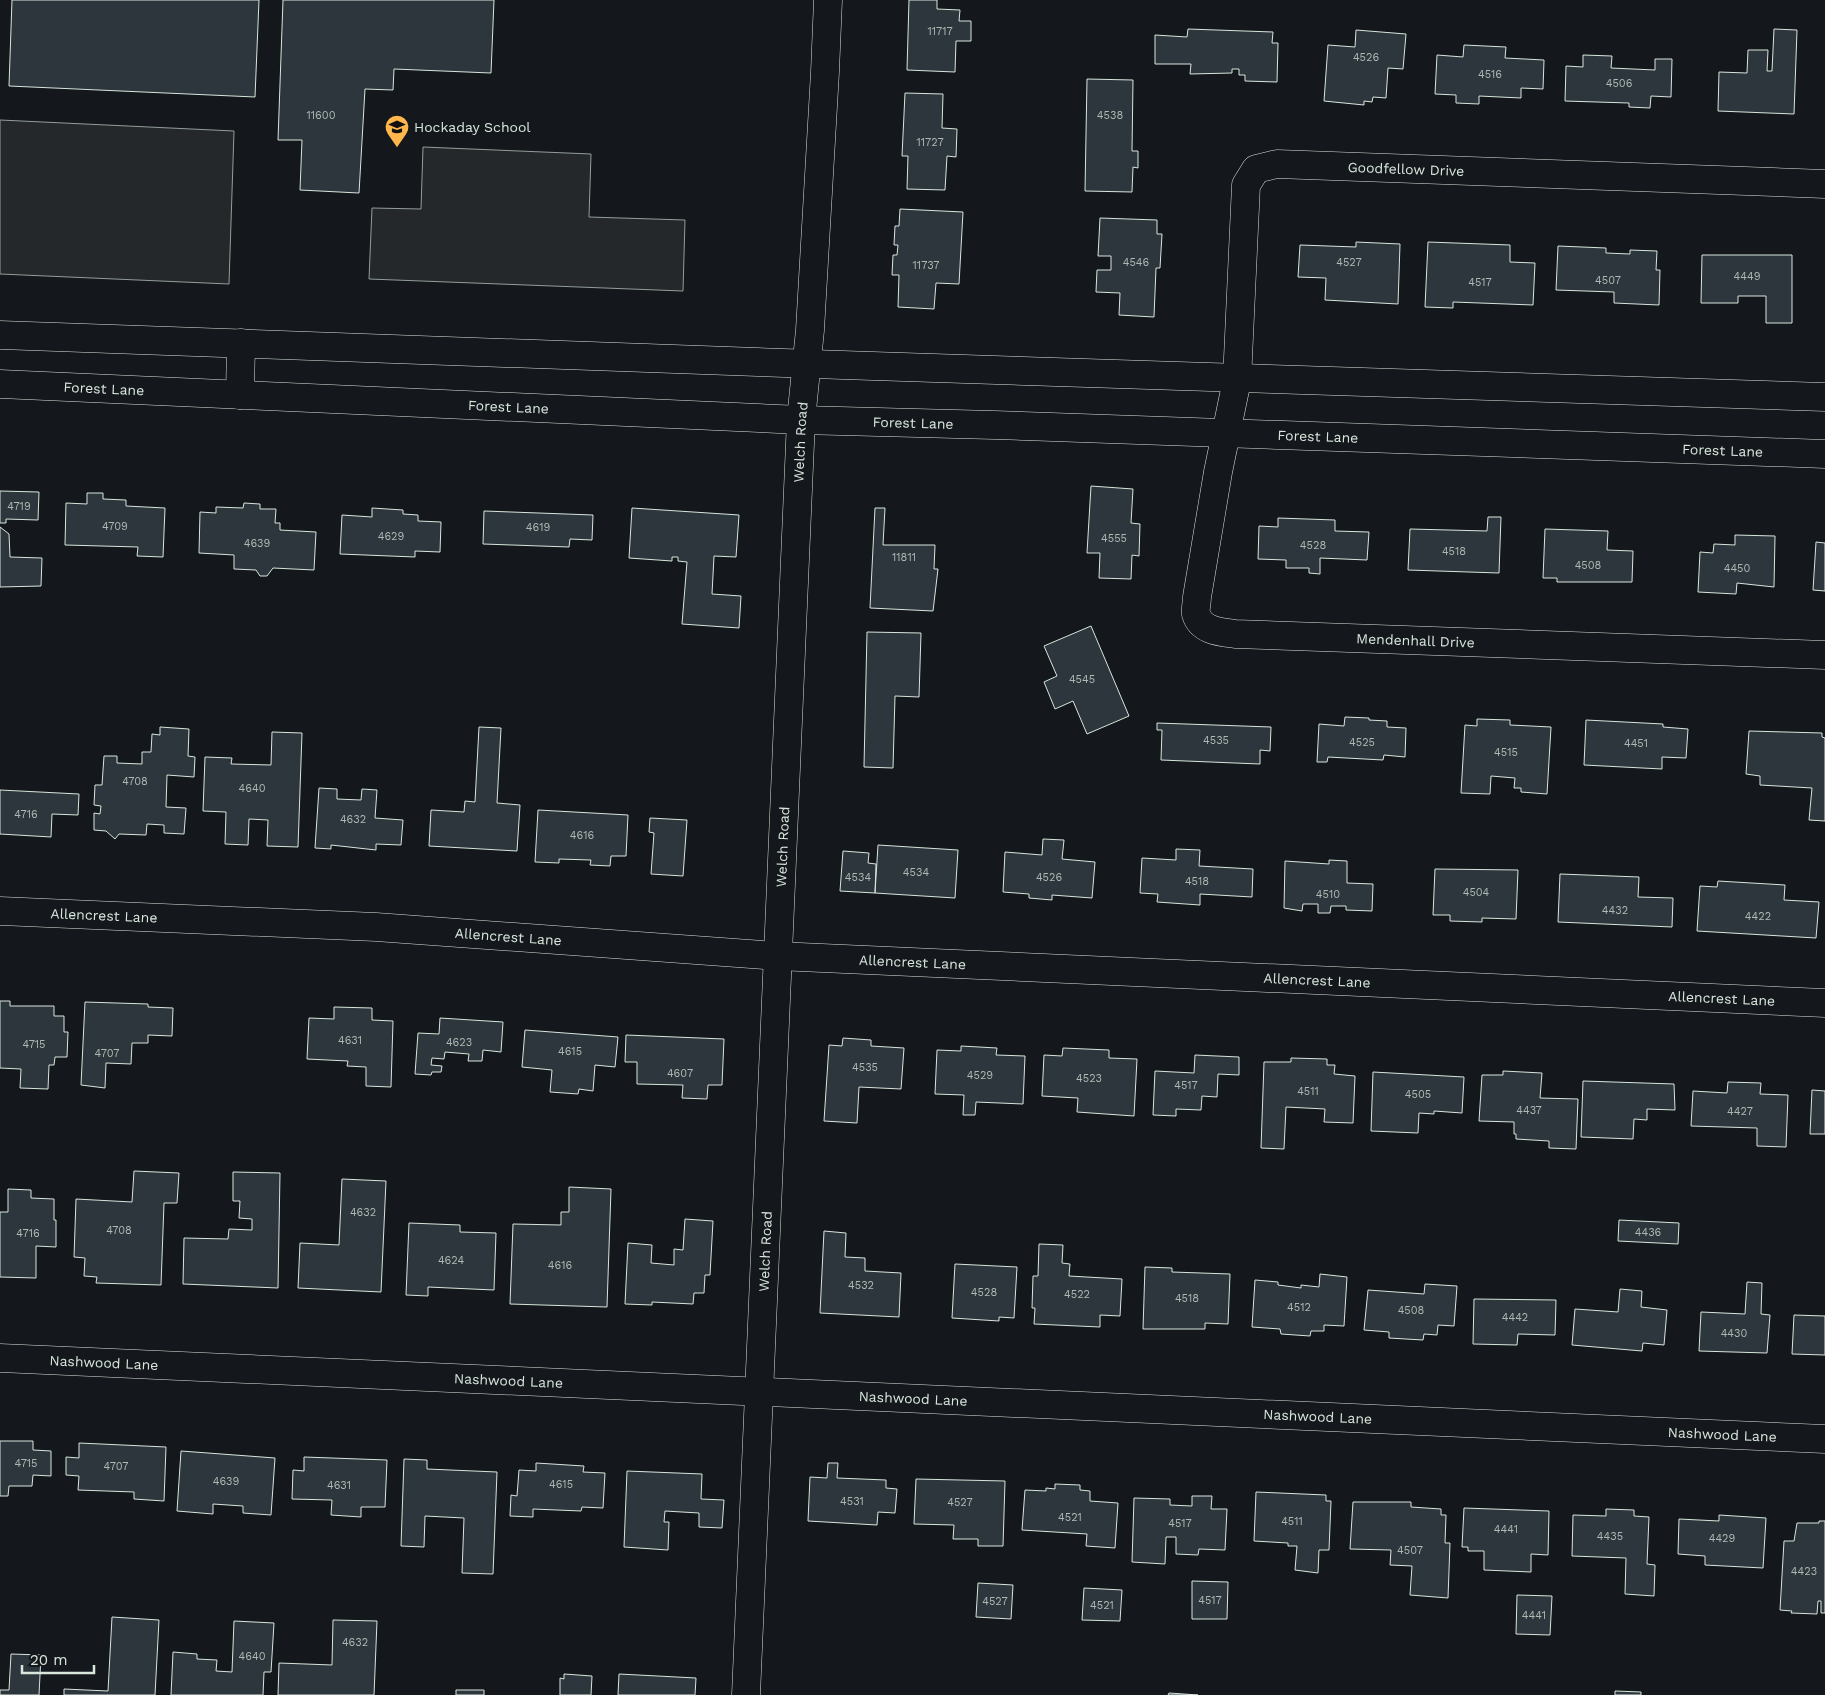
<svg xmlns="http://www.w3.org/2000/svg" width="1825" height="1695" viewBox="0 0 1825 1695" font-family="'Work Sans',sans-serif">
  <rect width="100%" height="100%" fill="#14181c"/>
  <path fill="#24282b" stroke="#939e99" d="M0,120l234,11 -5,153 -229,-10z
    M423,147l168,7 -2,63 96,3 -2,71 -314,-12 3,-71 49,1z"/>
  <path fill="#2c363c" stroke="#d8e6dc" d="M12,0h247l-4,97 -246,-11z
    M283,0h211l-3,73 -97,-4 -1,21 -28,-1 -6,104 -59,-3 2,-50h-24z
    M909,0h28v9l23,1 -1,11h12v20h-15l-1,31 -48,-2z
    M1188,29l85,3 -1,11h6l-1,39 -32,-1v-6h-6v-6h-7v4l-42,1 1,-10h-36v-29l32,2z
    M1774,29l23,1 -3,84 -76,-3 1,-39 28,1 1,-23h20l-1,21h5z
    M1356,30l50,4 -3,35 -15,-1 -2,30 -13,-1 -1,5 -8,-1v4l-40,-4 4,-56 27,2z
    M1464,45l42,2 -1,11 39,2 -1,29 -22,-1v10l-42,-2v8l-23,-1v-8l-21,-1 2,-39 26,2z
    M1583,55l29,1 -1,12 44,2v-11h17l-1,38 -20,-1 -1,12 -21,-1v-4l-64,-2 1,-35 17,1z
    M1087,79l46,1 -1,71h6v17l-5,-1 -1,25 -47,-1z
    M905,93l38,1 -1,34 15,1 -1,28 -9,-1 -2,34 -38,-1 1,-33h-6z
    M900,209l63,3 -4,72 -23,-1 -2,26 -36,-2 1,-32h-7l1,-20h4l1,-10h-4l1,-19h4z
    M1100,218l57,2v14h5l-2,34h-4l-2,49 -35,-2 1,-22 -24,-1 1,-22h14v-14h-13z
    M1356,242l44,2 -2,60 -73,-4 1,-22 -28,-1 2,-32 56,2z
    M1428,242l82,3v17l25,1 -2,42 -80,-3v6l-28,-1z
    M1558,246l48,2v5l24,1v-4l27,1 -1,19h4l-1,35 -45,-2v-11l-58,-2z
    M1702,255h90v68h-26v-27h-28v7h-37z
    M1091,486l42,3 -2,34 9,1 -1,32 -7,-1 -1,24 -32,-1 1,-25h-13z
    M0,491l39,1 -1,28 -32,-1v4h-6z
    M87,493h16v6l23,1v6l39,2 -2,49 -26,-1 1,-9 -73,-2 1,-42 21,1z
    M244,503l16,1v5h16l-1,14h5v7l36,2 -2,38 -41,-2 -6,8h-7l-4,-6 -22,-1v-14l-35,-2 1,-41 16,1v-6l27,1z
    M372,508l31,2v4l15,1v6l23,1 -1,30 -25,-1v6l-75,-3 2,-39 30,2z
    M632,508l107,7 -3,42 -22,-1 -2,38 29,2 -2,32 -57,-4 5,-62 -9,-1v-4h-6v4l-43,-3z
    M875,508h10l-2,37h52l-1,24h4l-5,42 -63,-3z
    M484,511l109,4 -1,25 -22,-1 -1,8 -86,-3z
    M1488,517h13l-2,56 -91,-3 2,-41 77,2z
    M1278,518l57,2v11l34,1 -2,28 -47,-2v16l-11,-1v-5h-23v-8l-28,-1 1,-33 19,1z
    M0,527l9,7 1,23 32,1 -1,28 -41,1z
    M1545,529l63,2 -1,19 26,1 -1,31h-75v-4h-14z
    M1735,535l40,1 -1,51 -37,-4 -1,11 -38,-2 2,-40 13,1 1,-9 21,1z
    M1816,542l9,1v48l-12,-1z
    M1091,626l38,90 -42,18 -14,-33 -18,8 -11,-27 13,-6 -13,-30z
    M867,632l54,1 -2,64 -24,-1 -2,72 -29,-1z
    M1345,717l24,1v2l18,1v6l19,1 -1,29 -21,-2 -1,5 -55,-3 -1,5h-10l2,-38 25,2z
    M1477,719l33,1v5l41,2 -4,67 -26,-2v-4h-7l1,-10 -24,-2 -1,18 -29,-1 4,-68 12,1z
    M1586,720l77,4v3l25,2 -2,29 -24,-1v12l-78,-4z
    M1157,723l114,4 -1,24 -10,-1v14l-99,-4 1,-30h-5z
    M160,727l29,2 -1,27 7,1 -1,20 -27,-2 -1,32 20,1 -2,26 -20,-1v-8l-17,-1 -1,11 -27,-1 -4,5 -9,-8 -12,-1v-17l6,1 1,-8 -7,-1 1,-20h7l2,-29h13v7l25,1v-12h9l1,-18 8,1z
    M479,727l22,1 -4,75 23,2 -3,46 -88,-5 2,-36 33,2 1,-11 10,1z
    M1749,731l73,2v4l3,1v83l-16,-1 3,-32 -52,-3v-9l-14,-2z
    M272,732l30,1 -4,114 -31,-1 1,-26 -19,-1 -1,26 -23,-1 1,-32 -23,-1 2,-54 27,1 -1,6 40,1z
    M319,788l18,1v10l24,1 1,-11 15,1 -2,28 28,2 -2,25 -25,-1v6l-45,-5v4l-16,-1z
    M0,790l79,4 -1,21 -26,-1 -1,23 -51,-3z
    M538,810l90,5 -2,41h-15l-1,10 -20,-1 1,-5 -32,-1v4l-24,-1z
    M650,818l37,2 -4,56 -32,-2 3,-41 -5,-1z
    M1043,839l21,1 -2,19 33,3 -3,36 -40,-3v5l-23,-2v-4l-26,-2 2,-40 37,3z
    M878,845l80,5 -3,48 -80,-5z
    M1176,849l24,1 -1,16 54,3 -1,28 -52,-3v11l-43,-3 1,-8 -18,-1 2,-35 34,2z
    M843,851l26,2 -1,10 8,1 -1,29 -35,-2z
    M1329,860l18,1v22l26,1 -1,27 -26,-1v-4h-15l-1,7h-12v-9h-15l-1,7 -18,-3 1,-47 44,3z
    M1435,869l83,1 -2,49 -34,-1v4l-32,-1v-6h-17z
    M1560,874l79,3 -1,20 35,1 -1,29 -114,-5z
    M1718,881l67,4 -1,15 35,2 -3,36 -119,-7 3,-45 17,1z
    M0,1001h10v5h44v10h10v16h4l-1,25h-12l-1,8h-5l-1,24 -28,-1 1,-19 -21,-1z
    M85,1002l63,2v3l25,1 -1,28 -24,-1v8h-16l-1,21 -25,-1 -1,25 -24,-3z
    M334,1007l38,1v12l21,1 -2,66 -25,-1v-19l-19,-1 1,-5 -41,-2 2,-41 25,1z
    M440,1018l63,4 -2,30 -18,-2 -1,11h-14l1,-7 -24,-2 -1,7 -12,-1 -1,7 11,1 -1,6h-9l-1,3 -16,-1 3,-41 21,1z
    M525,1030l93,7 -3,30 -20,-2 -2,26 -14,-2 -1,5 -28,-2 2,-22 -30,-3z
    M626,1035l98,4 -2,46h-14l-1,14 -25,-1 1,-13 -46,-1v-22h-12z
    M843,1038l28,2v6l33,2 -3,41 -42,-2 -2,36 -33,-2 5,-76 13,1z
    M961,1046l36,2 -1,7 29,1 -2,48 -47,-2 -1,13h-12l1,-20 -29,-1 2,-44 24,1z
    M1063,1048l46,2v8l28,1 -3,57 -57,-4 1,-14 -36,-2 2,-41 18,1z
    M1195,1055l44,2v18l-21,-1 -1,23 -15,-1 -1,14 -25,-1v7l-23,-1 2,-44 39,2z
    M1291,1058l36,1v6h8l-1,9 21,2 -2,47 -29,-1 1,-13 -39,-2 -2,42 -23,-1 3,-86h27z
    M1503,1071l39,2 -2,25 38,1 -2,50 -27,-1v-7l-33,-2v-5h-2v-12l-35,-1 3,-46h21z
    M1373,1072l91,5 -2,36 -28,-2v3l-15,-1 -1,20 -47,-2z
    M1583,1081l91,3 1,26 -28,-1v11l-13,-1 -1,20 -52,-2z
    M1728,1082l33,1 -1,11 28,1 -2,52 -29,-1v-18l-66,-2 2,-35 34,2z
    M1812,1090l13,1v43h-15z
    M134,1171l45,2 -2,30h-13l-3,82 -65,-2 1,-6 -13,-1 1,-18 -11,-1 2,-58 56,3z
    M233,1172l47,1 -2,115 -95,-4 1,-46 44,1 1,-10 23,1v-11l-13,-1 1,-17h-7z
    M342,1179l44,2 -5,111 -83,-4 2,-45 39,2z
    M569,1187l42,2 -4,118 -97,-3 3,-80 48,1v-13h8z
    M8,1189l23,1v8l23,1v21h2v27l-20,-1v32l-36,-1v-65h8z
    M685,1219l28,2 -3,54h-5l-1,18h-10l-1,11 -41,-2v3l-27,-1 3,-61 24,2 -1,18 23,2v-16l9,1z
    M1619,1220l60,3 -1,21 -60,-3z
    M409,1223l51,2v7l36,1 -2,57 -66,-3v9l-22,-1z
    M824,1231l22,2 -1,24 20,1v13l36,2 -2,44 -79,-4z
    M1039,1244l24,1 -1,18 8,1 -1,12 53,3 -2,37 -20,-1v12l-66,-3 1,-16h-3l1,-32h5z
    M955,1264l62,3 -3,51 -15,-1v4l-47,-3z
    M1145,1267l27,1v4l58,2 -2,50 -23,-1v6h-62z
    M1320,1274l27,3 -3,49 -20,-1v6h-13l-1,5 -29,-2 -1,-5 -28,-2 3,-47 23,2v3l23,3v-3l18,2z
    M1747,1282l15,1 -1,31 9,1 -3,38 -68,-2 2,-39 44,2z
    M1425,1284l32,2 -3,40 -16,-1 -1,10 -13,-1 -1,6 -34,-2v-6l-25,-2 4,-40 56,4z
    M1620,1289l22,2 -1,16 26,3 -3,35 -21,-2 -1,8 -70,-6 3,-36 43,3z
    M1474,1299l82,1 -1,35 -37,-1 -1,11 -44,-1z
    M1794,1315l31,1v39l-33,-1z
    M0,1441h33v9l18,1v25l-18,-1 -1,11h-23l-1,10h-8z
    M79,1443l87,4 -2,54 -30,-2v-7l-56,-2 1,-14 -13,-1v-18l13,1z
    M181,1451l94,7 -4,57 -28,-2v-7l-30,-2v10l-36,-3z
    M304,1457l83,3 -2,47h-24v10l-30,-2 1,-15 -40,-1 1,-29 11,1z
    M404,1459l23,1v9l70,3 -4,102 -31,-1 2,-55 -39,-2 -1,31 -23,-1z
    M536,1463l48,3 -1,6 22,1 -2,35 -21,-1 -1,4 -48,-2v8l-23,-1 1,-21 6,1 2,-26 17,1z
    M828,1463h10l-1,15 49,2v8l11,1 -2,24 -17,-1 -1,13 -69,-4 2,-44 17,1z
    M627,1471l75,3 -1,25 23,1 -2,28 -23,-1v-14l-34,-2 -1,11h5l-1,28 -44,-3z
    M916,1479l89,2 -2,65h-25v-7h-25l1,-14 -40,-1z
    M1055,1484l25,1v5l10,1v10l28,2 -3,45 -29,-2 1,-12 -65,-4 3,-40 21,1v-3l9,1z
    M1256,1492l70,3v6h5l-2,49h-10l-1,23 -23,-3 2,-24h-9v-3l-34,-2z
    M1192,1496h20l-1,13h16l-2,41 -26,-1 -1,6 -22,-1v-17h-10l-1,27 -33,-2 2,-64 36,1v6l22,1z
    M1353,1502h58v5l30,2v6h5l-1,28h5l-2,55 -38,-3 2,-29 -22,-1 1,-15 -41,-1z
    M1464,1508l85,3 -1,44 -17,-1v18l-47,-2v-19h-16v-4h-6z
    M1606,1509l28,1v6l15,1 -2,47 8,1 -1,31 -29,-2 1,-36 -54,-2 1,-41 33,1z
    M1719,1515l47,3 -3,50 -58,-3v-9l-27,-2 1,-35 40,2z
    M1819,1521h6v92h-4v-12h-3l-1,13 -26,-1 1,-2 -12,-1 4,-69h10l3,-18h22z
    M1192,1581l36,1 -1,37h-35z
    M978,1583l35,2 -2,34 -35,-2z
    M1084,1588l38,2 -2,31 -38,-1z
    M1517,1595l35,1 -2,39 -34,-1z
    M112,1617l47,3 -4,75h-91v-6l44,2z
    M333,1620l44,1 -3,74h-96l1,-32 53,2z
    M234,1621l40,2 -3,49h-7l-1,23h-92l2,-43 24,2v5l20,1 -1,11 16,1z
    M11,1654l30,1 -2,40h-39v-5h9z
    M564,1674l28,2 -1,19h-31v-17l4,1z
    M619,1674l77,4 -1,17h-77z
    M456,1690h28v5h-28z
    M1615,1691l26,1v3h-26z
    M1169,1693l29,2h-30z"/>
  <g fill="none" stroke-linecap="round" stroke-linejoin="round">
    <defs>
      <g id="minor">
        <path id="s1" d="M1825,184l-548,-20 -21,5 -10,16 -9,195 -19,92 -21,125c0,5 -2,13 -1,17 5,17 25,18 39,20l590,21"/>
        <path id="s2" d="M0,911l376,16 401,29 1048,47"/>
        <path id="s3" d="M0,1358l1825,81"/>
        <path id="s4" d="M746,1695l55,-1275 9,-90 15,-258 3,-72"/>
      </g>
      <g id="major">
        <path d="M0,335c608,21 1217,45 1825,62"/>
        <path id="s5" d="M0,384l801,36 193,5 831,29"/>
        <path d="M240,395l1,-52"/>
      </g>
    </defs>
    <use href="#minor" stroke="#d8e6dc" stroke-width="29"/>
    <use href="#major" stroke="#d8e6dc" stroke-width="29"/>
    <use href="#minor" stroke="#14181c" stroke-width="28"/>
    <use href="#major" stroke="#14181c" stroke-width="28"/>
  </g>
  <defs>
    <symbol id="school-pin" viewBox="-11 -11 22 30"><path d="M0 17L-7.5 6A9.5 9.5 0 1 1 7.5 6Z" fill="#ffb74d" stroke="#14181c"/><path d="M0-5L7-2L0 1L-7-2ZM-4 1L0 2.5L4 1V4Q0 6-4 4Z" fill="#111"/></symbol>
  </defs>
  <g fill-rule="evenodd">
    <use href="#school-pin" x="383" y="113" width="28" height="38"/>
  </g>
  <g text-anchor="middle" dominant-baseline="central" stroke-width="4" stroke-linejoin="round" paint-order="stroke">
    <g font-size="11" fill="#adbab4">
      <text x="940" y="31">11717</text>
      <text x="1366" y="57">4526</text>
      <text x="1490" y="74">4516</text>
      <text x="1619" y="83">4506</text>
      <text x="321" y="115">11600</text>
      <text x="1110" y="115">4538</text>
      <text x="930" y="142">11727</text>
      <text x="1136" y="262">4546</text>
      <text x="1349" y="262">4527</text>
      <text x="926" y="265">11737</text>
      <text x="1747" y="276">4449</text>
      <text x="1608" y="280">4507</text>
      <text x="1480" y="282">4517</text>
      <text x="19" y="506">4719</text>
      <text x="115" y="526">4709</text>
      <text x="538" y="527">4619</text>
      <text x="391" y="536">4629</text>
      <text x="1114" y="538">4555</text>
      <text x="257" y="543">4639</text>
      <text x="1313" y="545">4528</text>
      <text x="1454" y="551">4518</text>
      <text x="904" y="557">11811</text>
      <text x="1588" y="565">4508</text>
      <text x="1737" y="568">4450</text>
      <text x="1082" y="679">4545</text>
      <text x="1216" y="740">4535</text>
      <text x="1362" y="742">4525</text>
      <text x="1636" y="743">4451</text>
      <text x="1506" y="752">4515</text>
      <text x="135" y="781">4708</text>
      <text x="252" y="788">4640</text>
      <text x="26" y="814">4716</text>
      <text x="353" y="819">4632</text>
      <text x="582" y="835">4616</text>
      <text x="916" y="872">4534</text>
      <text x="858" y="877">4534</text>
      <text x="1049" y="877">4526</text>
      <text x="1197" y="881">4518</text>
      <text x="1476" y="892">4504</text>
      <text x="1328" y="894">4510</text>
      <text x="1615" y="910">4432</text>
      <text x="1758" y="916">4422</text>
      <text x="350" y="1040">4631</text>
      <text x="459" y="1042">4623</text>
      <text x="34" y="1044">4715</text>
      <text x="570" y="1051">4615</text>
      <text x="107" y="1053">4707</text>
      <text x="865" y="1067">4535</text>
      <text x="680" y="1073">4607</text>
      <text x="980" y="1075">4529</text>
      <text x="1089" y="1078">4523</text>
      <text x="1186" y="1085">4517</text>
      <text x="1308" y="1091">4511</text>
      <text x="1418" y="1094">4505</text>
      <text x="1529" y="1110">4437</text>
      <text x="1740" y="1111">4427</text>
      <text x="363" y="1212">4632</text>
      <text x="119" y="1230">4708</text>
      <text x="1648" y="1232">4436</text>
      <text x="28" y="1233">4716</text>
      <text x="451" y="1260">4624</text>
      <text x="560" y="1265">4616</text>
      <text x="861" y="1285">4532</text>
      <text x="984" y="1292">4528</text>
      <text x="1077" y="1294">4522</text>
      <text x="1187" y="1298">4518</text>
      <text x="1299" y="1307">4512</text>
      <text x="1411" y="1310">4508</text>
      <text x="1515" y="1317">4442</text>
      <text x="1734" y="1333">4430</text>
      <text x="26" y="1463">4715</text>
      <text x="116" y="1466">4707</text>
      <text x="226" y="1481">4639</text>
      <text x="561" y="1484">4615</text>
      <text x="339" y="1485">4631</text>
      <text x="852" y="1501">4531</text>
      <text x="960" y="1502">4527</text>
      <text x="1070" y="1517">4521</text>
      <text x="1292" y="1521">4511</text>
      <text x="1180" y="1523">4517</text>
      <text x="1506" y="1529">4441</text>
      <text x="1610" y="1536">4435</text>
      <text x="1722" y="1538">4429</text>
      <text x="1410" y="1550">4507</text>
      <text x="1804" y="1571">4423</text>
      <text x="1210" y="1600">4517</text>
      <text x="995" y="1601">4527</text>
      <text x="1102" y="1605">4521</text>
      <text x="1534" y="1615">4441</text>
      <text x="355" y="1642">4632</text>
      <text x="252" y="1656">4640</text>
    </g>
    <g font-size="14" fill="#d8e6dc" stroke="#14181c" text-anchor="start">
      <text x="414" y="127">Hockaday School</text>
    </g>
    <g font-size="14" fill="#d8e6dc" stroke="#14181c">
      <text transform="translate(1406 169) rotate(2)">Goodfellow Drive</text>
      <text stroke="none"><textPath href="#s5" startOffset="104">Forest Lane</textPath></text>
      <text stroke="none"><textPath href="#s5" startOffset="509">Forest Lane</textPath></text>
      <text stroke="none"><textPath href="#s5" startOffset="914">Forest Lane</textPath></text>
      <text stroke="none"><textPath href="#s5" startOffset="1319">Forest Lane</textPath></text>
      <text stroke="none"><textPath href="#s4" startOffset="1254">Welch Road</textPath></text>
      <text stroke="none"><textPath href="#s5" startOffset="1724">Forest Lane</textPath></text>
      <text stroke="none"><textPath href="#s1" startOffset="1249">Mendenhall Drive</textPath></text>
      <text stroke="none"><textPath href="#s4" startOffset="849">Welch Road</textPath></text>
      <text stroke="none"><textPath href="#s2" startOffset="104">Allencrest Lane</textPath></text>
      <text stroke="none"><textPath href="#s2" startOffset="509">Allencrest Lane</textPath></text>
      <text stroke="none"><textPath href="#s2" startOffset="914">Allencrest Lane</textPath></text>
      <text stroke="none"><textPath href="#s2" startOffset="1319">Allencrest Lane</textPath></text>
      <text stroke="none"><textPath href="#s2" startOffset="1724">Allencrest Lane</textPath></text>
      <text stroke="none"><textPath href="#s4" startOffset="444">Welch Road</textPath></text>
      <text stroke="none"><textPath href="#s3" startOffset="104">Nashwood Lane</textPath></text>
      <text stroke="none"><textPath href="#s3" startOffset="509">Nashwood Lane</textPath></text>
      <text stroke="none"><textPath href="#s3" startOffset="914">Nashwood Lane</textPath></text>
      <text stroke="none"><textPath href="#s3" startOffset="1319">Nashwood Lane</textPath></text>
      <text stroke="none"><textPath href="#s3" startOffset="1724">Nashwood Lane</textPath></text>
    </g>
  </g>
  <path d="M22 1665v8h72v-8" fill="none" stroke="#d8e6dc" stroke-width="2.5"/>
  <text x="30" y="1665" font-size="15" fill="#d8e6dc" stroke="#14181c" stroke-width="4" paint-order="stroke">20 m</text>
</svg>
